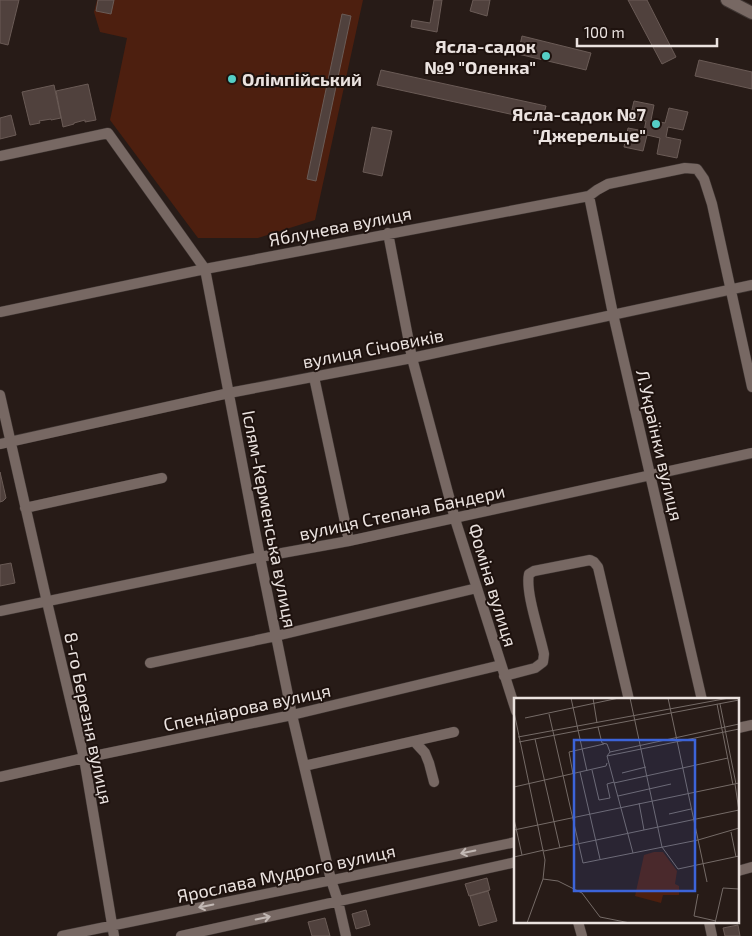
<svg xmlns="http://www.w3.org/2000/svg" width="752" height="936" viewBox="0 0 752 936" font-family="'Exo 2',sans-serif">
  <rect width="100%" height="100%" fill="#271b17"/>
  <path fill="#4d1f0f" d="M97,0h266l-48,220 -57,18h-60l-88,-118 17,-82 -27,-6 -6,-20z"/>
  <path fill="#50413d" stroke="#6a5b56" d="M0,0h19l-11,45 -8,-2z
    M98,0h16l-3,14 -15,-3z
    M434,0h8l-5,32 -26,-5 1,-7 18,3z
    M473,0h17l-3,16 -17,-5z
    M628,0h19l29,57 -14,7z
    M342,14l9,2 -35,165 -9,-2z
    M522,36l69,17 -5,17 -68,-16z
    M699,60l53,12v17l-57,-13z
    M381,70l165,36 -4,15 -165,-36z
    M88,84l8,36 -11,2v-2l-11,3v1l-11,3 -7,-36z
    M54,85l7,33 -10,2v-1l-12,2 1,2 -10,2 -8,-33z
    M634,101l20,4 -3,15 14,3 4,-15 19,4 -5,18 -15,-3 -2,10 15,3 -4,18 -20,-4 3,-16 -13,-3 -4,16 -19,-4 4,-19 16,3 2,-10 -16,-3z
    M11,115l5,20 -16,4v-21z
    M372,127l20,4 -10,45 -19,-4z
    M0,472l6,26 -3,3 -3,1z
    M11,563l4,20 -15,3v-21z
    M487,878l3,12 -21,6 -4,-12z
    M488,891l9,30 -18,5 -9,-30z
    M366,910l4,15 -14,4 -4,-15z
    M325,918l5,18h-18l-4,-14z
    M738,925l2,11h-15l-2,-8z"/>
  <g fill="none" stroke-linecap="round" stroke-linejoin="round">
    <defs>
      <path id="minor" d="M0,156l108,-23 97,136 55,288 32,158 39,165 7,21 8,35
        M589,196l24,118 89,386
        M388,233l24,125 43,161 61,192
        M0,312l205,-43 384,-73 8,-6 11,-6 77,-16 12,1 7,10 8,25 40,183
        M314,377l35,164
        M0,395l47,207 37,156 30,178
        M0,444l229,-51 183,-35 340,-73
        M25,508l137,-30
        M0,611l260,-54 89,-16 403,-88
        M150,663l126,-27 201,-48
        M504,676l31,-8 8,-6 1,-8c-4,-20 -19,-62 -15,-80l5,-3 56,-11 4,2 4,5 31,133
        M738,728l14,-3
        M414,741l11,12 4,10 5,19
        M304,766l150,-34
        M0,777l84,-19 208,-43 209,-50
        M738,871l14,-4
        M578,922l4,14
        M709,922l3,14
        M62,936l454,-94
        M181,936l335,-74"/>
      <path id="tertiary" d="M727,0l25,13"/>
    </defs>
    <use href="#minor" stroke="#403734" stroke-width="11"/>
    <use href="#tertiary" stroke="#403734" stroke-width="14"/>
    <use href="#minor" stroke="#776863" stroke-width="10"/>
    <use href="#tertiary" stroke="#776863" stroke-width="12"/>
  </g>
  <defs><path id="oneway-shaft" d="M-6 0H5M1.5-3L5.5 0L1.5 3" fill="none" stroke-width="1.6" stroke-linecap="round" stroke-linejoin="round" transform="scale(1.25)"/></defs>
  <g stroke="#c2b8b4">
    <use href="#oneway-shaft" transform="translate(468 852) rotate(168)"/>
    <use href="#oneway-shaft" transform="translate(206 906) rotate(168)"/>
    <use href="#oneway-shaft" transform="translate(263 918) rotate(-12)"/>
  </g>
  <g fill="#55cec5" stroke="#1e120e" stroke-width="2">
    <circle cx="546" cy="56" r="5"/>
    <circle cx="232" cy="79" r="5"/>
    <circle cx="656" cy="124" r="5"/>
  </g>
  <g text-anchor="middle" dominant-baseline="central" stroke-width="4" stroke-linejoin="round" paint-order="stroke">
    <g font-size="18" font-weight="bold" fill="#ebe3e0" stroke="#1e120e" text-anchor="end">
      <text x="536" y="46">Ясла-садок<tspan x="536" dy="21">№9 "Оленка"</tspan></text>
      <text x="242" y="79" text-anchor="start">Олімпійський</text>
      <text x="646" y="114">Ясла-садок №7<tspan x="646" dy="21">"Джерельце"</tspan></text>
    </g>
    <g font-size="18" fill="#ebe3e0" stroke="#1e120e">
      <text transform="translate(340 226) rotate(-11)">Яблунева вулиця</text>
      <text transform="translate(373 348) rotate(-11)">вулиця Січовиків</text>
      <text transform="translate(660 445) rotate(77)">Л.Українки вулиця</text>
      <text transform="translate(402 512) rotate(-12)">вулиця Степана Бандери</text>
      <text transform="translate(270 519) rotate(79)">Іслям-Керменська вулиця</text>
      <text transform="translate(493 585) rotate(73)">Фоміна вулиця</text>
      <text transform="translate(247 707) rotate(-12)">Спендіарова вулиця</text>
      <text transform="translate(89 718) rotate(78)">8-го Березня вулиця</text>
      <text transform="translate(286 873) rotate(-12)">Ярослава Мудрого вулиця</text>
    </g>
  </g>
  <g transform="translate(514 698)">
    <rect width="225" height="225" fill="#271b17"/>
    <path d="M140,154h9l14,19 -2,13 4,2v9h-16l-2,8 -26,-7 9,-41z" fill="#4d1f0f"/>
    <path fill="none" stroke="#756b67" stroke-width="1" d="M57,0l16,73M79,0l4,25M116,0l32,149 16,22 61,-13M154,0l39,184M203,6l16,81M206,6l16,80M0,14l31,148 -2,19 -16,44M35,16l34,149 115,-23 41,-12M11,20l94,-20M84,29l4,16 5,1 3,8M4,39l211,-39M21,41l25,109M5,44l220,-42M93,58l3,-4 129,-28M93,58l132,-27M93,58l26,97M78,72l7,30 11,-2 -3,-14 7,-2M66,74l20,87M108,75l24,-6M59,76l-4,-22 35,-8M100,85l114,-25M221,86l4,27M0,89l92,-21 1,-3M104,98l53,-12M125,105l5,27M155,116l22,-5M0,121l8,36M0,132l225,-47M217,134l5,25M30,153l195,-41M0,159l30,-7M29,181l15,2 24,12 18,24 30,6M184,196l-4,22 22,5M201,225l8,-35 16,1"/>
    <path fill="#3c64d9" fill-opacity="0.15" stroke="#3c64d9" stroke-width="2.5" d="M60,42h121v151h-121z"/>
    <rect width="225" height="225" fill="none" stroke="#ebe3e0" stroke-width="2.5"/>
  </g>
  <path d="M577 38v8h140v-8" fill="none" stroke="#ebe3e0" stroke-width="2.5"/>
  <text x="584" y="38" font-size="15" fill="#ebe3e0" stroke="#1e120e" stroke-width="4" paint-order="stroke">100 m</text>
</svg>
